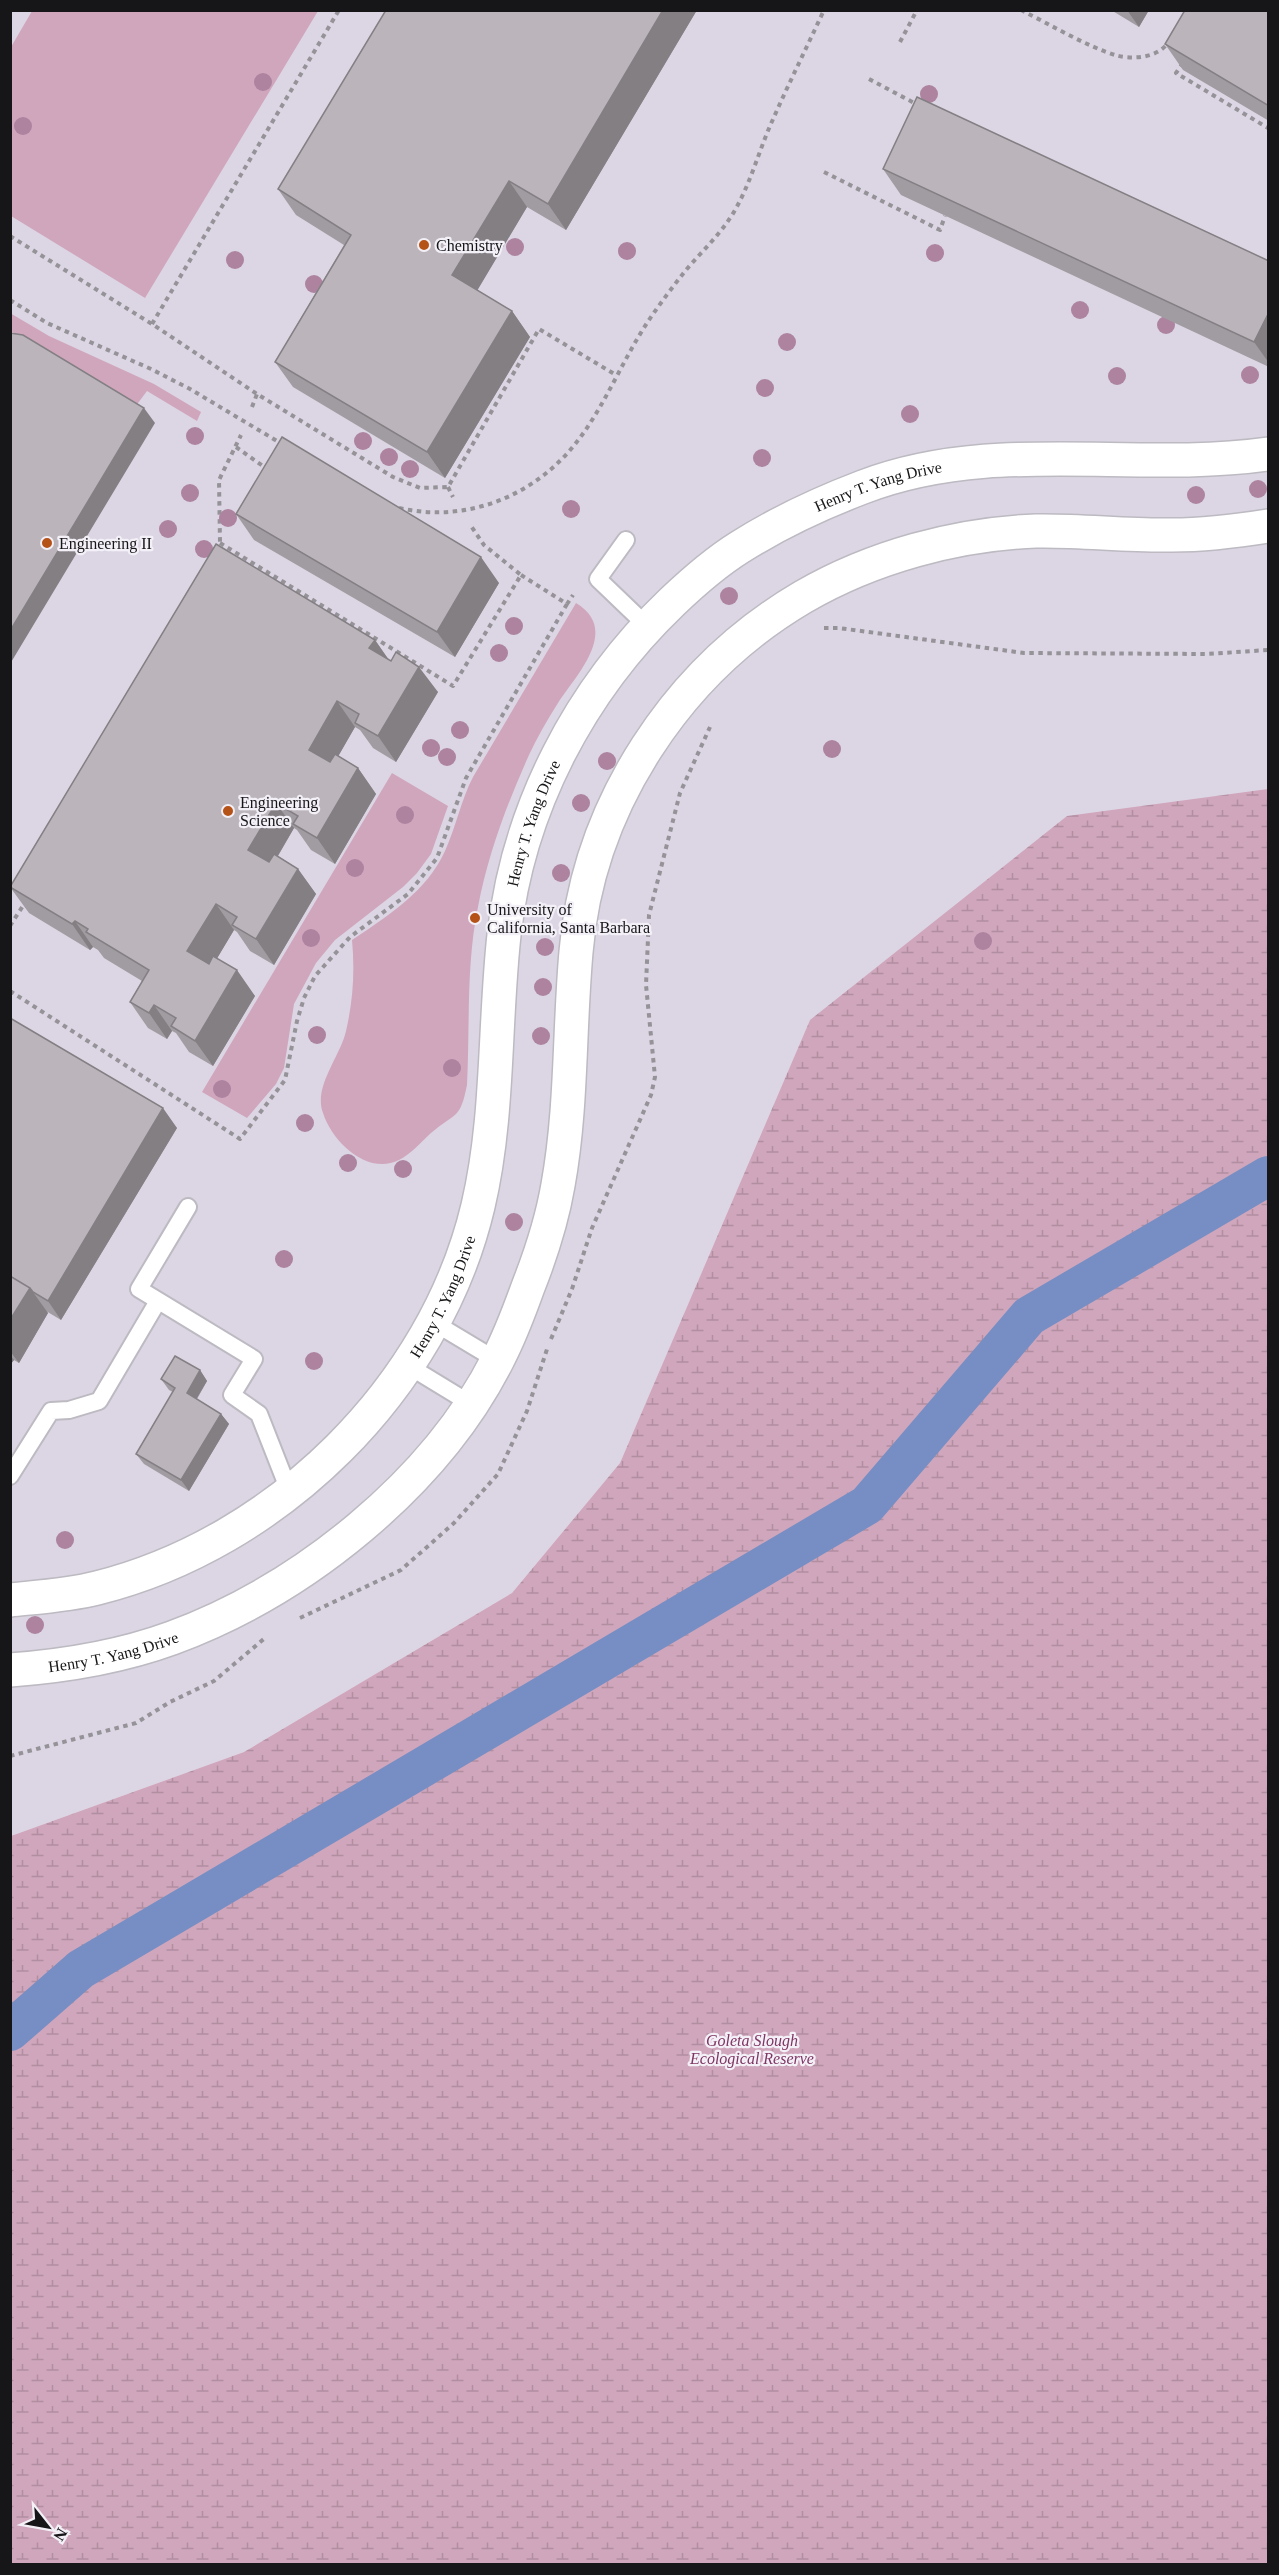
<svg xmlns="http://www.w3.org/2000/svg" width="1279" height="2575" viewBox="0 0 1279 2575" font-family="'Times New Roman',serif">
  <defs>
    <pattern id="wetland-marsh" width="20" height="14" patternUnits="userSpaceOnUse" patternTransform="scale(1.5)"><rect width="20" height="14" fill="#d0a6bc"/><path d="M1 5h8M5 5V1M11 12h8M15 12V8" fill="none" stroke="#b28ea1"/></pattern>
  </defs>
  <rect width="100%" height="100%" fill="#e6e3eb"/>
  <path fill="#dcd6e4" d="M11,11h1257v778l-458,231 -190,443 -108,130 -268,159 -233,84z"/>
  <path fill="#d0a6bc" d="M32,11h286l-173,287 -134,-82v-169z
    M10,313l39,23 105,48 47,28 -4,9 -50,-30 -12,16 -124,-76z
    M576,603c45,27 0,72 -18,100 -11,17 -21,35 -29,52 -22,49 -41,99 -51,152 -12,57 -8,119 -11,178 -7,35 -11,27 -36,48 -10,9 -20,21 -32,27 -31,16 -67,-18 -76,-47 -10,-26 17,-56 23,-82 7,-30 9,-60 6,-91 36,-24 75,-49 93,-89 11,-24 16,-51 28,-74z
    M392,773l56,33 -17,48 -14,19 -14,14 -68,53 -19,23 -22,41 -10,64 -8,16 -29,34 -45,-26z"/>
  <path fill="url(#wetland-marsh)" d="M1268,789v1775h-1257v-728l233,-84 268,-159 108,-130 190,-443 257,-204z"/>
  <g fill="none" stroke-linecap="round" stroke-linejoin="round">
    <path stroke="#768ec3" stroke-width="40" d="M10,2031l71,-62 786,-464 162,-189 239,-140"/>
    <defs>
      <path id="lane" d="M626,540l-28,39 49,47
        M188,1207l-49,82 115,70 -22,36 27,19 31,79
        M433,1322l65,39
        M407,1365l64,39
        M10,1476l41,-65 18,-1 30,-9 59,-100"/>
      <g id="secondary">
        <path id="s1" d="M10,1600c29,-3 60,-5 87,-12 180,-45 338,-200 381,-382 21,-89 16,-181 26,-271 14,-127 76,-245 168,-333 21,-20 44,-40 68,-55 38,-24 81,-44 123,-60 130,-50 270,-14 405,-33"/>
        <path id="s2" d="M10,1670c55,-4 110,-13 162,-32 130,-48 263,-154 326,-279 12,-23 21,-47 30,-72 13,-33 24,-67 30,-102 14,-77 11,-155 18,-233 12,-146 101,-281 227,-355 69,-40 153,-63 233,-66 45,-1 90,5 136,4 32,0 65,-4 96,-9"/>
      </g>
    </defs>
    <use href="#lane" stroke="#bdbac2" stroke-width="20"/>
    <use href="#secondary" stroke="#bdbac2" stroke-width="36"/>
    <path stroke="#959298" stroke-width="4" stroke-dasharray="4.5 4.5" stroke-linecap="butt" d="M1021,10c28,14 65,36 94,45 17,5 42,3 53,-12
      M900,42l17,-32
      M1183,63l-7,10 92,55
      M869,79l49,26
      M824,172l116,58 5,-14
      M10,236l142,88 105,70 136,83 27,11 28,-1 91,-158 77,46
      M10,300l37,23 104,46 39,20 92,55
      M152,324l187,-314
      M252,407l5,-13
      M236,447l31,22
      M448,487l5,10
      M399,508c71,16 141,-14 183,-73 26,-36 43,-80 69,-118 11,-16 23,-32 35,-47 17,-20 36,-37 49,-60 15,-26 23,-56 35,-84 17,-39 36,-77 54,-116
      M220,543l233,143 68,-111 -37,-30 -13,-19
      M217,550l3,-7 -1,-63 22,-45
      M521,575l46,29 6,-9
      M824,628h15l185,25 183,1 61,-4
      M10,926l16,-25
      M10,991l230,148 45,-59 12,-59 7,-23 11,-22 35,-39 58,-43 29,-36 29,-80 101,-174
      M551,1339l21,-50 20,-61 59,-133 4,-18 -9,-92 3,-70 31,-122 30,-66
      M300,1618l101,-48 53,-47 44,-49 29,-63 21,-65
      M10,1756l126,-33 34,-21 44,-21 51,-43"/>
    <use href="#lane" stroke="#fff" stroke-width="16"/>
    <use href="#secondary" stroke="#fff" stroke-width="33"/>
  </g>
  <g fill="#ad83a0">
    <circle cx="263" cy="82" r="9"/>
    <circle cx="929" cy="94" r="9"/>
    <circle cx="23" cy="126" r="9"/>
    <circle cx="515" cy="247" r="9"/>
    <circle cx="627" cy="251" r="9"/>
    <circle cx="935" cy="253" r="9"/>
    <circle cx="235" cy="260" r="9"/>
    <circle cx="314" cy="284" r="9"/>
    <circle cx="1080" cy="310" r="9"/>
    <circle cx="1166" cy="325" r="9"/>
    <circle cx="787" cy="342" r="9"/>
    <circle cx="1250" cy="375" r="9"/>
    <circle cx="1117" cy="376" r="9"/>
    <circle cx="765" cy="388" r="9"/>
    <circle cx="910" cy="414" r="9"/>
    <circle cx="195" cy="436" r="9"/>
    <circle cx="363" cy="441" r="9"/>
    <circle cx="389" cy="457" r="9"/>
    <circle cx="762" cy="458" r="9"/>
    <circle cx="410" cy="469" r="9"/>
    <circle cx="1258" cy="489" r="9"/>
    <circle cx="190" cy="493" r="9"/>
    <circle cx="1196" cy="495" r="9"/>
    <circle cx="571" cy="509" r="9"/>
    <circle cx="228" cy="518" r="9"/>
    <circle cx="168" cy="529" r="9"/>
    <circle cx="204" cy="549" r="9"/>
    <circle cx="729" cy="596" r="9"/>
    <circle cx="514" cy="626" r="9"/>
    <circle cx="499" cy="653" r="9"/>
    <circle cx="460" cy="730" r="9"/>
    <circle cx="431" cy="748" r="9"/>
    <circle cx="832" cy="749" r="9"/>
    <circle cx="447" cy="757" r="9"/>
    <circle cx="607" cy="761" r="9"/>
    <circle cx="581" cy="803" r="9"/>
    <circle cx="405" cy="815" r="9"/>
    <circle cx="355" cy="868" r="9"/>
    <circle cx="561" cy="873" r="9"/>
    <circle cx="311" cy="938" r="9"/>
    <circle cx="983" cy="941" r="9"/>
    <circle cx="545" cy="947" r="9"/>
    <circle cx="543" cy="987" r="9"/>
    <circle cx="317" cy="1035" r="9"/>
    <circle cx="541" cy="1036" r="9"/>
    <circle cx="452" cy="1068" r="9"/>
    <circle cx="222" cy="1089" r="9"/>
    <circle cx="305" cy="1123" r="9"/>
    <circle cx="348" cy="1163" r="9"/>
    <circle cx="403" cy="1169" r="9"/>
    <circle cx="514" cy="1222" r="9"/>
    <circle cx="284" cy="1259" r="9"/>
    <circle cx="314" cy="1361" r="9"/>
    <circle cx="65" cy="1540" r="9"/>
    <circle cx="35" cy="1625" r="9"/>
  </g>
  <path fill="#a19ca1" d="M697,10l-131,220 -39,-23 -50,83 35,21 18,26 -85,141 -152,-91 -18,-25 69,-117 -48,-30 -18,-26z
    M1111,10h38l-10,17z
    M1269,10v111l-86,-51 -18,-26z
    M883,169l386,92v106l-368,-172z
    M236,514l263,69 -44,74 -201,-117z
    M375,640l14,20 49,32 -42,70 -23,-14 -13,-18 -5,-3 -17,29 20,12 18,26 -41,70 -24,-14 -14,-20 -3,-2 -16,28 20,13 18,25 -42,71 -24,-14 -13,-19 -3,-2 -17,28 38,38 -42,70 -24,-14 -13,-19 -4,-2 -5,8 -19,-11 -18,-26 12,-21 -38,-23 -6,-8 -5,-3 -3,3 -61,-37 -19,-26z
    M10,1018l167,110 -116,192 -15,-9 2,2 -29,50 -5,-3 -4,5z
    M200,1370l7,11 -10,18 24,15 8,10 -40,67 -45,-27 -8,-10 37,-62 -4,-2 -8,-11z"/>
  <path fill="#837f83" d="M663,10h34l-131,220 -18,-26z
    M1127,10h22l-10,17z
    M509,181l18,26 -56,94 -19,-26z
    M512,311l18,26 -85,141 -18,-26z
    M1269,312v51l-15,-21z
    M144,408l11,15 -145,241v-33z
    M481,557l18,26 -44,74 -18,-25z
    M375,640l18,26 -24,-18z
    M419,667l19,25 -42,70 -18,-26z
    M337,701l18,26 -28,49 -18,-26z
    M358,768l18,26 -41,70 -18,-26z
    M276,803l18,25 -28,48 -18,-26z
    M298,869l18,25 -42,71 -18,-26z
    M216,904l18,26 -28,47 -19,-26z
    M75,921l18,26 -3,3 -18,-26z
    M237,970l18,26 -42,70 -18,-25z
    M154,1005l18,26 -5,8 -18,-26z
    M163,1108l14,20 -116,192 -13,-19z
    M30,1288l18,25 -29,50 -9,-12v-31z
    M10,1355l4,5 -4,5z
    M200,1370l7,11 -13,22 -7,-10z
    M221,1414l8,10 -40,67 -8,-11z"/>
  <path fill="#bbb5bb" stroke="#837f83" stroke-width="1.5" d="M386,10h277l-115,194 -39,-23 -57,94 60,36 -85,141 -152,-90 76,-127 -73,-46z
    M1185,10h84v96l-104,-62z
    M917,97l352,164v51l-15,30 -371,-173z
    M10,333l13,2 121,73 -134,223z
    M282,437l199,120 -44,75 -201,-118z
    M216,544l159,96 -6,8 22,13 5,-9 23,15 -41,69 -23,-13 4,-9 -22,-13 -28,49 21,12 5,-8 23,14 -41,70 -24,-14 5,-8 -22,-13 -28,47 21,12 5,-8 24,15 -42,70 -24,-14 5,-8 -21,-13 -29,47 22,13 4,-8 24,14 -42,71 -24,-15 5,-8 -22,-13 -5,8 -19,-11 19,-32 -63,-38 2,-3 -13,-8 -3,3 -62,-37z
    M10,1018l153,90 -115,193 -15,-9 -3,-4 -20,-12z
    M10,1276l20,12 -20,32z
    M175,1356l25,14 -13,23 34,21 -40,66 -45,-26 39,-66 -14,-9z"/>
  <g fill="#b45218" stroke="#f4f0f8" stroke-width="2">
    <circle cx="424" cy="245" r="6"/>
    <circle cx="47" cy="543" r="6"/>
    <circle cx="228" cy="811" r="6"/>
    <circle cx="475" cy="918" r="6"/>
  </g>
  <g text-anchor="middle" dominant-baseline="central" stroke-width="4.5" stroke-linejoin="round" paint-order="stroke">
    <g font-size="16" fill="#161517" stroke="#f4f0f8" text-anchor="start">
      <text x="436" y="245">Chemistry</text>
      <text x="59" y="543">Engineering II</text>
      <text x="240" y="802">Engineering<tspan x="240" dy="18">Science</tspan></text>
      <text x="487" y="909">University of<tspan x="487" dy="18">California, Santa Barbara</tspan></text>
    </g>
    <g font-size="16" fill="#161517" stroke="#f4f0f8">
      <text stroke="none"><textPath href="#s1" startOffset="1546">Henry T. Yang Drive</textPath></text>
      <text stroke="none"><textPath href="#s1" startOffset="1042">Henry T. Yang Drive</textPath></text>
      <text stroke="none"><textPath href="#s1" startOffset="556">Henry T. Yang Drive</textPath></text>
      <text stroke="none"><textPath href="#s2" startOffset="105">Henry T. Yang Drive</textPath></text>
    </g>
    <g font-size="16" font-style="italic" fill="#7f3562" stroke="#f4f0f8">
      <text x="752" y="2040">Goleta Slough<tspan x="752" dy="18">Ecological Reserve</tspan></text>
    </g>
  </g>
  <rect width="1279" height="2575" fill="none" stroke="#161517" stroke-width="24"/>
  <g transform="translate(48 2527) rotate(121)" stroke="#f4f0f8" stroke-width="4.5" paint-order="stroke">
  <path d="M0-4.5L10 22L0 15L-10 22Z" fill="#161517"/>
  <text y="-9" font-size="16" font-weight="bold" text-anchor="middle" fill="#161517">N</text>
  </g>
</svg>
